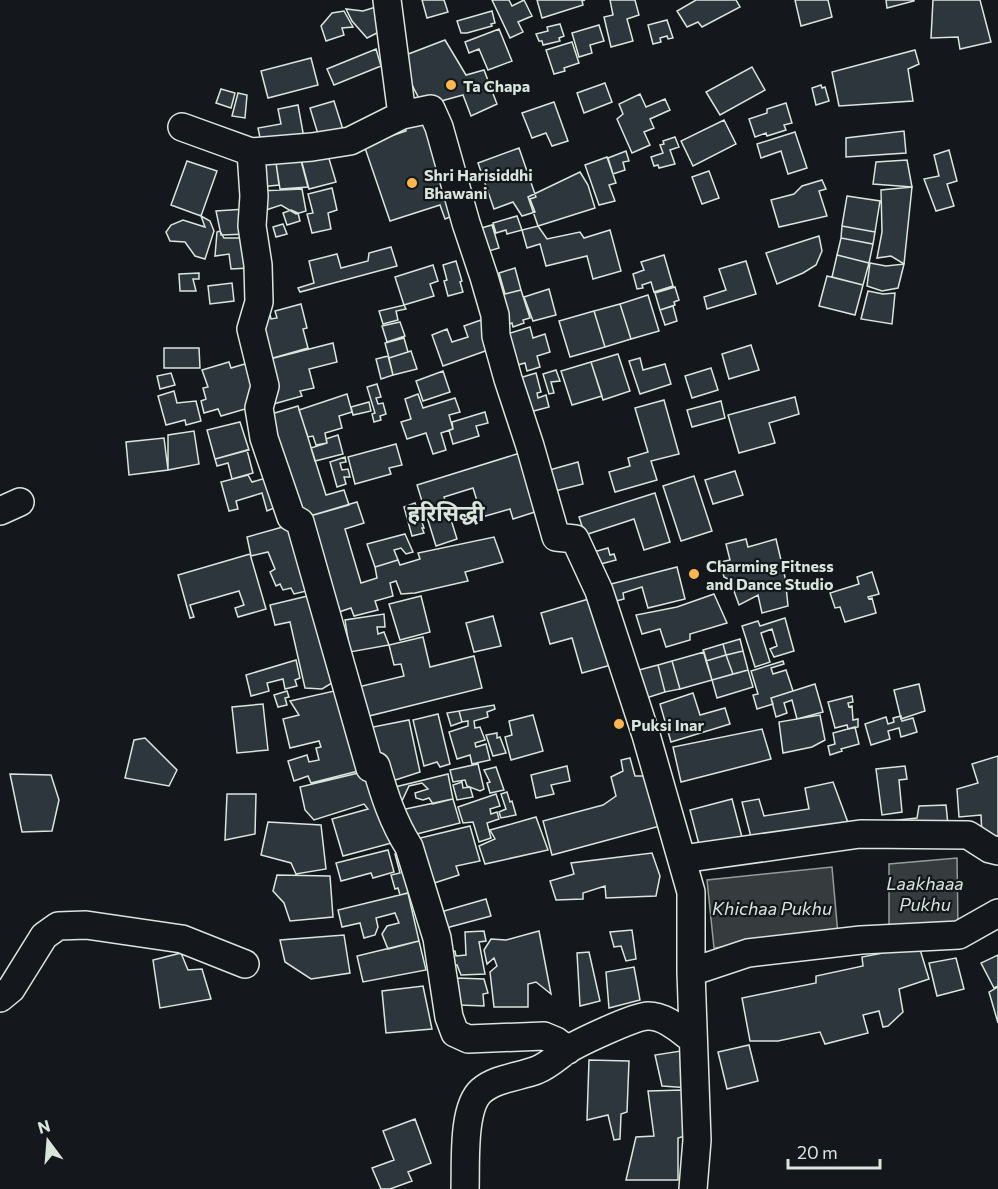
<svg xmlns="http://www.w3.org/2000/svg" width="998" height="1189" viewBox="0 0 998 1189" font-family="Commissioner,'Noto Sans Devanagari',sans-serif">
  <rect width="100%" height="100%" fill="#14181c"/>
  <path fill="#363b3e" stroke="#939e99" stroke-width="1.5" d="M957,858l1,68 -69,1v-63z
    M832,867l6,68 -124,13 -7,-68z"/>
  <path fill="#2c363c" stroke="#d8e6dc" stroke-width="1.5" d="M422,0h22l4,12 -21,6z
    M492,0h17l3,6 12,-6 8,16 -14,6 5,10 -13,6z
    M537,0h48l-3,1 1,4 -41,13z
    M610,0h25l4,15 -12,4 6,22 -22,6 -7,-30 9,-2z
    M696,0h40l4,7 -38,20 -4,-5 -11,5 -10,-16z
    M795,0h33l4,17 -31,9z
    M886,0h28v1l-27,7z
    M933,0h47l11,42 -31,7 -2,-12 -27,1z
    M379,6l6,23 -18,9 -15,-17 -6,-12 17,2z
    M344,11l9,16 -11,1 2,7 -18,6 -5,-15 11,-13z
    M492,11l3,12 -4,1 1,2 -25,7h-6l-4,-12z
    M667,20l6,18 -5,1 -1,-3 -7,2 1,4 -8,2 -5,-19z
    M560,24l4,12 -5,2 1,3 -17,4 -1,-4h-3l-3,-7 12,-3 -1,-4z
    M599,25l5,16 -14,4 2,8 -13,4 -7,-24z
    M499,29l13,32 -24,9 -9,-21 -10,4 -4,-11z
    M445,40l21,35 18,-5 13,34 -26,12 -8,-21 -40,11 -25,-48z
    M572,42l7,21 -15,5 1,3 -11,3 -8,-24z
    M376,49l5,17 -47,19 -7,-16z
    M915,50l4,14 -11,5 5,32 -74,5 -7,-34z
    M311,58l7,27 -50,13 -7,-27z
    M752,67l13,23 -45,25 -14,-23z
    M605,83l7,19 -28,11 -7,-20z
    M821,85l1,3 3,-1 4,14 -13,4 -4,-17z
    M221,89l14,4 -4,15 -15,-5z
    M238,93l9,2 -2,23 -13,-2z
    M640,94l6,13 19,-8 5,11 -20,9 4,9 -10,4 6,13 -18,8 -15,-34 6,-5 -4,-10z
    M334,101l11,35 -24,8 -11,-36z
    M554,102l14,39 -16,5 -6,-13 -14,5 -10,-25z
    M786,103l6,20 -8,2 2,5 -19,6 -1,-3 -11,4 -6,-18 18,-6v-4z
    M298,105l6,33 -42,9 -4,-19 23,-4 -3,-15z
    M426,113l31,101 -12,5 -5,-14 -50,16 -26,-76 42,-14 -3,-10z
    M724,120l12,24 -43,22 -12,-25z
    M904,131l2,22 -60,4v-19z
    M795,132l12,36 -19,6 -7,-23 -20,7 -4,-14z
    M675,137l4,10 -9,3 5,14 -16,4 -1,-3 -4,1 -3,-9 12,-4 -3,-8 4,-1 -1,-3z
    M519,148l17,49 -6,2 5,13 -13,4 -9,-14 -19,7 -16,-46z
    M949,150l8,31 -10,3 7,22 -18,5 -12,-32 15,-3 -5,-21z
    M626,151l3,10 -6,1 2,8 -12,4 -5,-16z
    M327,152l9,30 -27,7 -8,-30z
    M300,157l8,30 -28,2 -4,-26z
    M607,157l9,26 -7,2 6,16 -16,4 -14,-40z
    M907,160l5,27 -39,-3 3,-22z
    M187,161l30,10 -16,45 -30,-11z
    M276,163l3,22 -19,2 -3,-21z
    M709,171l10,27 -17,6 -10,-27z
    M580,172l8,13 7,23 -57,18 -10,-29z
    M822,180l4,9 -7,2 8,25 -48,11 -8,-27 23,-6 8,-8z
    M912,187l-8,77 -13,-8 -14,2 5,-26 -1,-42z
    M332,188l5,22 -9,3 3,16 -19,4 -5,-19 6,-1 -5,-19z
    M302,189l4,22 -10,3 -15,-9 -15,5 -7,-19z
    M847,196l33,5 -5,31 -33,-6z
    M245,209l3,25 -27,1 -5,-24z
    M291,210l7,3 2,8 -13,4 -4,-12z
    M201,216l9,5 4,10 -9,28 -10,-3 -10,-14 -15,-1 -4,-9 5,-7 12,-5 22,7z
    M517,216l5,14 -15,4 -1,-4 -10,3 -3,-10z
    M283,224l4,10 -11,3 -3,-10z
    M492,225l7,23 -10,3 -15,-21z
    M538,226l9,13 33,-7 4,6 26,-8 11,41 -28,8 -6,-23 -41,10 -6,-22 -13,4 -5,-18z
    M842,226l33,6 -2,12 -32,-6z
    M220,231l4,7h25v30l-18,1 -2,-15 -14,2 2,-24z
    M819,236l3,15 -6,14 -13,8 -26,11 -11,-31z
    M841,238l32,6 -4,19 -32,-8z
    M391,247l6,19 -97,26 -2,-4 16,-5 -5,-22 28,-7 4,14 27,-7 1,-8z
    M664,255l9,31 -19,6 -3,-10 -9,3 1,3 -6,1 -4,-15 11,-4 -3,-8z
    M837,255l32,8 -6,22 -31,-8z
    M456,261l6,20 -2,1 3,10 -15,4 -4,-15 3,-1 -4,-15z
    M746,261l10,33 -49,15 -3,-12 22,-7 -7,-21z
    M870,263l16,3 18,-2 -6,24 -16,3 -15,-5z
    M433,265l5,16 -8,3 4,12 -30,9 -9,-28z
    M515,268l6,22 -16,4 -6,-21z
    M199,273v6h-6l3,12h-16l-1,-17z
    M827,276l36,9 -8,30 -36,-9z
    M500,278l5,16 16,-4 9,28 -7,2 1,3 -11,4 -1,-4 -6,2 -13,-44z
    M232,283l2,18 -24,3 -2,-18z
    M675,287l4,13 -5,2 1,3 -15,5 -5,-17z
    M549,289l7,26 -23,6 -9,-24z
    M868,291l15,3 12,-1 -3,31 -31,-5z
    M648,295l11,36 -28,8 -11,-35z
    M301,304l6,24 -4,1 5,19 -42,12 -8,-48 11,-3 2,10 6,-1 -2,-7z
    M620,304l11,35 -26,8 -11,-36z
    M404,305l2,4 -10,2 2,9 -15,4 -4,-13z
    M673,306l4,15 -12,4 -5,-15z
    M594,311l11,36 -35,10 -11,-36z
    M481,320l10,29 -48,17 -11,-31 15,-6 5,13 16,-5 -4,-11z
    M400,322l5,14 -18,6 -5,-16z
    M530,327l3,11 12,-4 5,18 -13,4 3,11 -13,4 -2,-8 -15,4 -9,-31z
    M404,338l4,14 -19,6 -4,-15z
    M333,343l4,19 -28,7 5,19 -14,3 2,5 -32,9 -4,-45z
    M751,345l8,25 -30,9 -7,-25z
    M164,348h35l1,20h-36z
    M411,351l6,18 -24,6 -4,-17z
    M618,354l12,37 -27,9 -12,-38z
    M388,356l5,19 -12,4 -5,-20z
    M640,358l3,12 22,-6 6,20 -31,10 -11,-33z
    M255,361l-3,46 -31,9 -3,-7 -14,4 -3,-12 5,-2 -3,-11 5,-1 -6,-17 27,-8 2,6z
    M591,362l11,34 -30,9 -11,-34z
    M711,368l7,22 -26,8 -7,-22z
    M556,370l4,11 -9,1 3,11 -5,1 -6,-20z
    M443,371l7,21 -27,9 -7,-20z
    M171,373l4,12 -15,4 -3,-13z
    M536,373l5,19 -4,1 1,5 8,-3 3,12 -23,6 -10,-34z
    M377,384l4,13 -5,1 2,6 5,-1 3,11 -6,2 1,4 -7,2 -2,-8 3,-1 -8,-26z
    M174,391l3,12 19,-2 5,20 -15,4 -1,-5 -19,5 -8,-29z
    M347,394l5,18 -13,4 3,12 -17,5 2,10 -11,2 -3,-9 -5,1 -9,-27z
    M418,394l5,14 32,-10 5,14 -11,3 4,14 -12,4 5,17 -13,4 -7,-21 -19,6 -6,-17 10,-3 -6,-20z
    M795,397l4,17 -30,9 6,20 -36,10 -11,-38z
    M664,400l15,54 -28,7 6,19 -42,12 -6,-20 21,-6 -2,-8 20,-6 -13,-44z
    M721,401l4,17 -33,9 -5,-17z
    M369,402l2,9 -18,4 -2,-8z
    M298,406l28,89 18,-5 5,15 -46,13 -35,-103z
    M485,412l3,11 -12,3 3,10 -26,8 -4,-14 4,-1 -1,-7z
    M240,422l9,28 -34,9 -8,-29z
    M194,431l5,33 -31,6v-35z
    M338,435l5,19 -28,7 -4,-13 16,-5 -1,-4z
    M164,438l4,32 -39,5 -3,-33z
    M396,444l6,21 -13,3 2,6 -36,10 -7,-27z
    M247,450l6,23 -21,6 -4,-16 -11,3 -2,-7z
    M520,453l18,58 -25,8 -3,-10 -28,8 -9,-29 -29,9 13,42 -21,7 -19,-61z
    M345,457l1,5 -6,1 2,7 6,-1 2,8h-6l2,7 -9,3 -7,-25z
    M578,462l5,22 -32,8 -5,-21z
    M735,471l8,24 -30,9 -8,-24z
    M248,475l4,7 21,-6 8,29 -14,6 -5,-18 -26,8 2,8 -9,2 -8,-29z
    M694,476l18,55 -31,10 -18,-55z
    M655,493l15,49 -26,8 -10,-31 -49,16 -6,-18z
    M357,502l7,21 -19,6 16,54 16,-5 -2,-11 23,-7 2,5 20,-6 -2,-6 76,-16 9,25 -38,10 3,9 -53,12 -14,1 -5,-13 -6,2 3,13 -18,5 3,9 -24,6 -3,-8 -15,5 -33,-95z
    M415,503l9,25h-2l2,5 -12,3 -8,-29z
    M297,523l18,66 -21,5 -3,-6 -8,2 -3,-6 -4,2 -6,-14 5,-3 -7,-17 -17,4 -4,-19z
    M405,534l8,18 -7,2 -5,-6 -7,2 4,10 -23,7 -8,-23z
    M746,539l2,8 28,-8 9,38 3,29 -26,7 -4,-18 -19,10 -9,-25 -6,-3 -4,-15 10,-2 -4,-16z
    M608,548l2,7 4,-1 2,6 -23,6 -3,-13z
    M250,554l16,55 -28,8 -3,-9 9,-3 -5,-14 -49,14 4,12 -4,1 -12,-43z
    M677,567l8,32 -37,9 -6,-21 -19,6 1,6 -8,2 -5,-17z
    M872,572l7,22 -11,3 1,2 3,-1 4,15 -31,9 -5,-15 -5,1 -5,-15 29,-9 -2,-7z
    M316,594l21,86 -15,9 -17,-1 -15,-66 -15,3 -5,-20z
    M714,594l13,29 -37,11v6l-24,7 -6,-18 -18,5 -6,-19 41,-8z
    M421,596l9,36 -30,8 -11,-36z
    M592,598l19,67 -29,8 -10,-35 -22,6 -9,-31z
    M384,614l1,13h-8l1,7 6,-2 5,13 -39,7 -5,-32z
    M493,616l8,30 -27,6 -8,-29z
    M785,618l9,33 -20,6 -4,-8 7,-3 -5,-17 -11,4 9,29 -15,5 -13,-41 16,-5 2,5z
    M423,637l7,30 44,-11 8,32 -121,30 -7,-30 50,-12 -3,-12 -7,1 -5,-20z
    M740,639l3,12 -17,4 -3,-11z
    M723,644l3,11 -20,6 -3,-11z
    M743,651l5,19 -15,4 -7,-19z
    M704,652l8,28 -32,9 -8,-28z
    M726,655l7,19 -21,6 -6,-19z
    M296,660l4,18 -5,2 2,6 -12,3 -2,-10 -16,4 2,8 -18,5 -5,-21z
    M672,661l8,28 -15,3 -7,-27z
    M783,661l1,3 -13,4 2,6 13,-4 7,21 -22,7 2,6 -16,5 -4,-14 5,-1 -7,-23z
    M658,665l7,27 -22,7 -8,-28z
    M748,670l5,17 -36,11 -5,-18z
    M815,684l8,28 -26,7 -5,-19 -8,3 3,10 -11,4 -5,-19z
    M919,684l6,27 -24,8 -7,-29z
    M287,691l2,6 -4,1 2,7 -9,2 -4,-12z
    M334,691l32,78 -55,14 -3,-7 -14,5 -6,-20 19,-6 2,7 10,-2 -3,-12 5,-1 -2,-6 -29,7 -7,-29 16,-4 -9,-14z
    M693,693l7,22 25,-7 5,16 -59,18 -11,-38z
    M852,696l1,6 -5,1 1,4 3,-1 1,14 5,-1v8l-10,2 -1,-4 -12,3 -7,-26z
    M263,704l5,46 -31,3 -5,-46z
    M494,705l1,4 -8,3 1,5 -14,4 1,7 5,-1 5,13 -10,3 1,4 10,-3 4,16 -18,4 -2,-9 -13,4 -8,-27 19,-6v-5l-6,1 -3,-11z
    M459,711l3,11 -11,4 -4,-13z
    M438,714l12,50 -10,3 -3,-5 -13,4 -11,-46z
    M533,715l10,36 -32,9 -6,-23 7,-2 -3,-14z
    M820,715l5,25 -13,7 -29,6 -4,-31z
    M901,716l1,5 11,-3 4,14 -16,5 -2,-9 -11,3 2,8 -19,6 -6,-21 21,-7 2,7 6,-2 -1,-4z
    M409,720l11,52 -37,12 -15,-56z
    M855,727l4,17 -18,5 1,2 -12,4 -2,-9 7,-2 -2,-11z
    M762,729l9,30 -90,23 -8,-35z
    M497,733v5l3,-1 6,16 -13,3 -7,-21z
    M145,738l32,32 -8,16 -44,-8 9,-38z
    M998,756v80h-16l-1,-21 -22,2 -2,-28 21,-6 -6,-19z
    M630,758l5,18h11l14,50 -108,29 -9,-34 60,-16 13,-9 -5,-19 12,-6 -2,-11z
    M478,764l6,25 -4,2 -13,-5 -2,-6 -12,2 -3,-12z
    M567,766l3,15 -19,4 3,9 -18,4 -5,-23z
    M905,766l2,13 -8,1 3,32 -20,3 -6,-46z
    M496,767l8,23 -14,3 -3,-10 3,-1 -6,-12z
    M375,769l24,72 -56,15 -11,-37 36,-10 -4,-5 -50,16 -9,-10 -5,-23z
    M10,774l41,1 8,25 -7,31 -30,1z
    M448,774l5,25 -20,5 -4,-6 -6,2 -7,-2 -1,-5 13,-4 -6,-6 -13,3 -8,17 -10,-15z
    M462,782l1,6 7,-1 3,10 -16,3 -4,-15z
    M833,782l17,46 -97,17 -11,-43 17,-3 5,17 45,-7 -4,-21z
    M507,792l3,10 2,-1 4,14 -15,3 -2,-6 7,-3 -5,-15z
    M227,794h29l-1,40 -30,6z
    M496,794l4,12 -10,3 1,5 6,-2 2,7 -12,4 4,15 -12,4 -6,-20 -10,1 -5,-16z
    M453,799l7,24 -55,14 -9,-26z
    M732,799l11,42 -42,11 -11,-42z
    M946,805l2,20 -59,-4 28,-3 2,-12z
    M536,817l12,33 -63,14 -6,-18 16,-7 -5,-9z
    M268,822l53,3 5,44 -30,5 -5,-11 -30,-8z
    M470,826l10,35 -24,5 3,9 -31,10 -16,-45z
    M388,850l6,22 -21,6 -2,-5 -30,8 -5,-18z
    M406,851l12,39 -18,5 -2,-7 -3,1 -4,-14 9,-2 -5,-19z
    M652,853l8,23 -4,20 -50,2 -1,-12 -22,7v6l-27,1 -6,-19 24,-7 -3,-11z
    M277,875l53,1 3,41 -43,4 -6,-18 -11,-12z
    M408,893l11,48 -31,8 -6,-15 5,-8 12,-3 -4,-10 -19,5 2,9 -3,8 -11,3 -4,-15 -18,4 -4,-17z
    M486,899l5,17 -45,12 -2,-17z
    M632,930l4,29 -10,2 -5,-15 -7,1 -4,-15z
    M484,931l2,10 -7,1 6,32 -24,1 -4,-10 -7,2 -3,-15 8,-1 1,5 10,-1 -1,-23z
    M539,931l12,63 -15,-12 -8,2v23h-34l-4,-35 7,-6 -3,-8 -7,6 -3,-14 7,-11 15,1z
    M344,935l6,38 -39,6 -26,-17 -5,-22z
    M419,941l7,29 -63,12 -6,-26z
    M919,946l10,33 -30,10 4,23 -15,14 -5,1 -4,-16 -16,4 5,18 -43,11 -5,-12 -42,9h-28l-8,-43 74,-15v-7l47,-10 -1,-9z
    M589,952l11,49 -20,5 -3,-53z
    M181,953l7,17 14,-1 9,30 -51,9 -7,-48z
    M998,955v31l-4,2 -13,-25z
    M956,958l8,31 -27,7 -8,-33z
    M634,967l6,33 -31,8 -3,-36z
    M457,978l27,1 4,14 -5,1 1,12 -24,-1z
    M423,986l9,43 -46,4 -4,-42z
    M998,987v36l-9,-31z
    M749,1045l9,36 -31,8 -9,-37z
    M687,1050l3,38 -28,-2 -7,-31z
    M589,1060l40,1 -2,51 -6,2 -1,25 -6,1 -6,-25 -21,5z
    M683,1090l5,45 -10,3v42h-52l10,-43 18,-1 -6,-45z
    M415,1119l16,44 -23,9 4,9 -22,8h-9l-9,-21 22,-8 -11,-29z"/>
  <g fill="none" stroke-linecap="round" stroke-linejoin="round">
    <defs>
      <path id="street" d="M387,0l15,115 29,-6 8,18 27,96 18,54 11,38 1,21 12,43 22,67 26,91 19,2 24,52 47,144 45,157v80
        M182,127l69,25 61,-5 38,-6 52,-26
        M251,152l3,44 -2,30 6,39 1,37 -8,27 14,57 -6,22 5,30 27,79 9,5 70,246 6,-2c8,28 17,56 33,81l28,91 12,79 6,16 13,6 76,-3 12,5 12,9
        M0,511l20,-9
        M682,859l178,-25 108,1 22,14 8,2
        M0,998l11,-9 33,-53 14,-10 28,-1 96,14 63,25
        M465,1189c1,-25 -3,-81 16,-98 15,-13 38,-14 56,-21 12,-5 20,-13 30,-20 13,-8 68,-34 81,-34 17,0 31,13 44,23
        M693,1189l4,-49 -6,-168 57,-19 113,-13 98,-5 39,-22"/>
    </defs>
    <use href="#street" stroke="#d8e6dc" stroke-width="30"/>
    <use href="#street" stroke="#14181c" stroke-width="27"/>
  </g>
  <g fill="#ffb74d" stroke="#14181c" stroke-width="2">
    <circle cx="451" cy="85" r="6"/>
    <circle cx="412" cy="183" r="6"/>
    <circle cx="694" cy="574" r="6"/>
    <circle cx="619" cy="724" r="6"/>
  </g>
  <g text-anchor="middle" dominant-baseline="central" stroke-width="4.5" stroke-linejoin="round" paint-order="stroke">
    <g font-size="16" font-weight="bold" fill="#d8e6dc" stroke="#14181c" text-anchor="start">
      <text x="463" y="85">Ta Chapa</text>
      <text x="424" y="174">Shri Harisiddhi<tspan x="424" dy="18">Bhawani</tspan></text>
      <text x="706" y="565">Charming Fitness<tspan x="706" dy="18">and Dance Studio</tspan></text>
      <text x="631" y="724">Puksi Inar</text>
    </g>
    <g font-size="18" font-style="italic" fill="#d8e6dc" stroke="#14181c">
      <text x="925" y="883">Laakhaaa<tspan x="925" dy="21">Pukhu</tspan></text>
      <text x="772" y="908">Khichaa Pukhu</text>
    </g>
    <g font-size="22" font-weight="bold" fill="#d8e6dc" stroke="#14181c">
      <text x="446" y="512">हरिसिद्धी</text>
    </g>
  </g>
  <g transform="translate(48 1141) rotate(344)" stroke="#14181c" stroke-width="4.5" paint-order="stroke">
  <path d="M0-4.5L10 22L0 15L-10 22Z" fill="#d8e6dc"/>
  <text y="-9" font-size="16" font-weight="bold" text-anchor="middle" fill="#d8e6dc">N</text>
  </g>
  <path d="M788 1159v9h92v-9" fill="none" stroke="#d8e6dc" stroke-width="3"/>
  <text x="797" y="1159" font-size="18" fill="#d8e6dc" stroke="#14181c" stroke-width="4.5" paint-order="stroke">20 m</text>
</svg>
